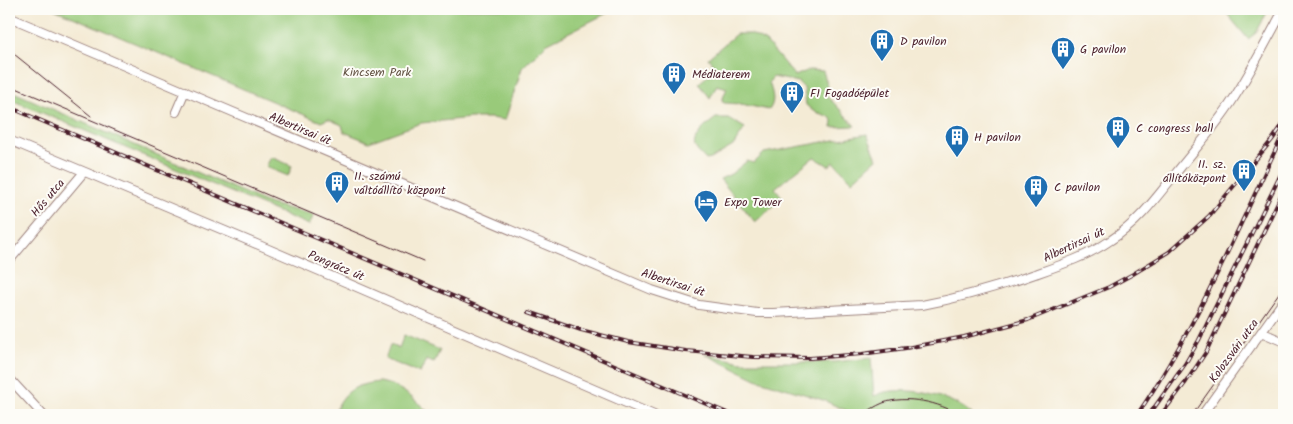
<svg xmlns="http://www.w3.org/2000/svg" width="1293" height="424" viewBox="0 0 1293 424" font-family="Kalam,sans-serif">
  <rect width="100%" height="100%" fill="#fdfcf7"/>
  <filter id="ink" filterUnits="userSpaceOnUse"><feTurbulence type="fractalNoise" baseFrequency=".02" numOctaves="2"/><feDisplacementMap in="SourceGraphic" scale="10" xChannelSelector="R" yChannelSelector="G"/><feConvolveMatrix kernelMatrix="1 2 1 2 8 2 1 2 1" color-interpolation-filters="sRGB"/></filter>
  <filter id="wash" filterUnits="userSpaceOnUse"><feTurbulence type="fractalNoise" baseFrequency=".0096" numOctaves="4" result="noise"/><feDisplacementMap in="SourceGraphic" scale="20" xChannelSelector="R" yChannelSelector="G"/><feGaussianBlur stdDeviation="1.12" result="paint"/><feColorMatrix in="noise" values="0 0 0 0 0 0 0 0 0 0 0 0 0 0 0 0 0 1.4 0 .05"/><feComposite in="paint" operator="in"/></filter>
  <g filter="url(#wash)">
    <rect width="100%" height="100%" fill="#f4ebd5"/>
    <path fill="#99ca7a" stroke="#727452" d="M54,9h561l-69,35 -24,24 -17,52 -15,-2h-19l-50,5 -52,19 -25,-10 -2,-7 -14,-6 -7,3z
      M1223,9h46l-13,24 -8,6z
      M736,34h15l15,8 29,34 14,-6 14,1 6,19 -3,6 8,7 21,23 -23,1 1,-5 -3,-5 -17,-6 -7,-6 -2,-17 -6,-6 -25,-5 -4,5c3,10 7,19 0,28l-28,-6 -17,-1 -2,-3 5,-12 -10,-3 -7,13 -11,-15 17,-14 -8,-11z
      M9,90l261,114 44,11 -5,10 -300,-126z
      M716,118h12l17,10 -12,18 -22,13 -5,1c-3,-4 -9,-8 -11,-13 -4,-10 14,-24 21,-29z
      M867,134l10,25 -25,22 -18,-19 -5,4 -15,-9 -39,31 8,10 -28,24 -35,-43 11,-5 16,-13 7,2 10,-10z
      M271,157l21,9 -4,10 -22,-9z
      M404,335l36,15 -6,13 -8,-3 -6,13 -35,-14 5,-14 9,3z
      M705,354l37,8h92l37,-4 3,38c3,-1 7,-3 11,-4 26,-5 68,4 88,23h-117l-33,-15 -67,-21z
      M379,382c23,3 36,19 53,33h-98c8,-23 21,-31 45,-33z"/>
  </g>
  <g filter="url(#ink)">
    <g fill="none" stroke-linecap="round" stroke-linejoin="round">
      <defs>
        <path id="minor" d="M9,17l643,273 47,15 58,8h16l149,-8c38,-7 76,-18 113,-31 26,-9 53,-18 76,-34 28,-18 45,-42 65,-67 19,-24 40,-47 56,-72 19,-29 35,-61 52,-92
          M176,112l9,-21
          M9,140l257,108 388,167
          M9,261l75,-89
          M1261,332l23,10
          M9,378l34,37
          M1202,415l82,-115"/>
      </defs>
      <use href="#minor" stroke="#9f8580" stroke-width="10"/>
      <use href="#minor" stroke="#fff" stroke-width="8"/>
      <path stroke="#4a1f2b" stroke-width="1" d="M9,50l82,66
        M9,85l414,176
        M863,415c6,-5 13,-9 20,-12 23,-8 57,-1 76,12
        M1192,415l92,-129"/>
      <defs>
        <path id="rail" d="M9,107l723,308
          M529,312l52,18 47,12 58,9 67,6 57,1 52,-4 44,-6 58,-11 64,-17 81,-33 24,-13 36,-22 40,-36 63,-76 12,-17
          M1137,415c60,-88 101,-187 147,-283
          M1149,415l36,-51 14,-24 85,-172
          M1161,415l25,-33 20,-30 78,-163"/>
      </defs>
      <use href="#rail" stroke="#4a1f2b" stroke-width="4"/>
      <use href="#rail" stroke="#fdfcf7" stroke-width="2" stroke-dasharray="5.5" stroke-linecap="butt"/>
    </g>
  </g>
  <defs>
    <symbol id="building-pin" viewBox="-11 -11 22 30"><path d="M0 17L-7.5 6A9.5 9.5 0 1 1 7.5 6Z" fill="#1f6fb2" stroke="#fdfcf7"/><path d="M-4-6H4V6H1V3H-1V6H-4ZM-2.5-4.3h1.7v1.8h-1.7ZM.8-4.3h1.7v1.8H.8ZM-2.5-1h1.7V.8h-1.7ZM.8-1h1.7V.8H.8Z" fill="#fff"/></symbol>
    <symbol id="hotel-pin" viewBox="-11 -11 22 30"><path d="M0 17L-7.5 6A9.5 9.5 0 1 1 7.5 6Z" fill="#1f6fb2" stroke="#fdfcf7"/><path d="M-6-4.5h1.5V1H6V5H4.5V3h-9V5H-6ZM-4 0a1.8 1.8 0 1 1 3.6 0ZM.5 0V-2.5h3Q6-2.5 6 0Z" fill="#fff"/></symbol>
  </defs>
  <g fill-rule="evenodd">
    <use href="#building-pin" x="868" y="27" width="28" height="38"/>
    <use href="#building-pin" x="1049" y="35" width="28" height="38"/>
    <use href="#building-pin" x="660" y="60" width="28" height="38"/>
    <use href="#building-pin" x="778" y="79" width="28" height="38"/>
    <use href="#building-pin" x="1104" y="114" width="28" height="38"/>
    <use href="#building-pin" x="943" y="123" width="28" height="38"/>
    <use href="#building-pin" x="1230" y="157" width="28" height="38"/>
    <use href="#building-pin" x="323" y="169" width="28" height="38"/>
    <use href="#building-pin" x="1022" y="173" width="28" height="38"/>
    <use href="#hotel-pin" x="692" y="188" width="28" height="38"/>
  </g>
  <g text-anchor="middle" dominant-baseline="central" stroke-width="4" stroke-linejoin="round" paint-order="stroke">
    <g font-size="12" fill="#4a1f2b" stroke="#fdfcf7" text-anchor="start">
      <text x="900" y="41">D pavilon</text>
      <text x="1080" y="49">G pavilon</text>
      <text x="692" y="74">Médiaterem</text>
      <text x="810" y="93">F1 Fogadóépület</text>
      <text x="1136" y="128">C congress hall</text>
      <text x="974" y="137">H pavilon</text>
      <text x="1226" y="164" text-anchor="end">II. sz.<tspan x="1226" dy="14">állítóközpont</tspan></text>
      <text x="354" y="176">II. számú<tspan x="354" dy="14">váltóállító központ</tspan></text>
      <text x="1054" y="187">C pavilon</text>
      <text x="724" y="202">Expo Tower</text>
    </g>
    <g font-size="12" fill="#625243" stroke="#fdfcf7">
      <text x="377" y="72">Kincsem Park</text>
    </g>
    <g font-size="12" fill="#4a1f2b" stroke="#fdfcf7">
      <text transform="translate(300 129) rotate(23)">Albertirsai út</text>
      <text transform="translate(48 198) rotate(-50)">Hős utca</text>
      <text transform="translate(1074 245) rotate(-25)">Albertirsai út</text>
      <text transform="translate(336 266) rotate(23)">Pongrácz út</text>
      <text transform="translate(673 283) rotate(18)">Albertirsai út</text>
      <text transform="translate(1234 351) rotate(-54)">Kolozsvári utca</text>
    </g>
  </g>
  <rect width="1293" height="424" fill="none" stroke="#fdfcf7" stroke-width="30"/>
</svg>
